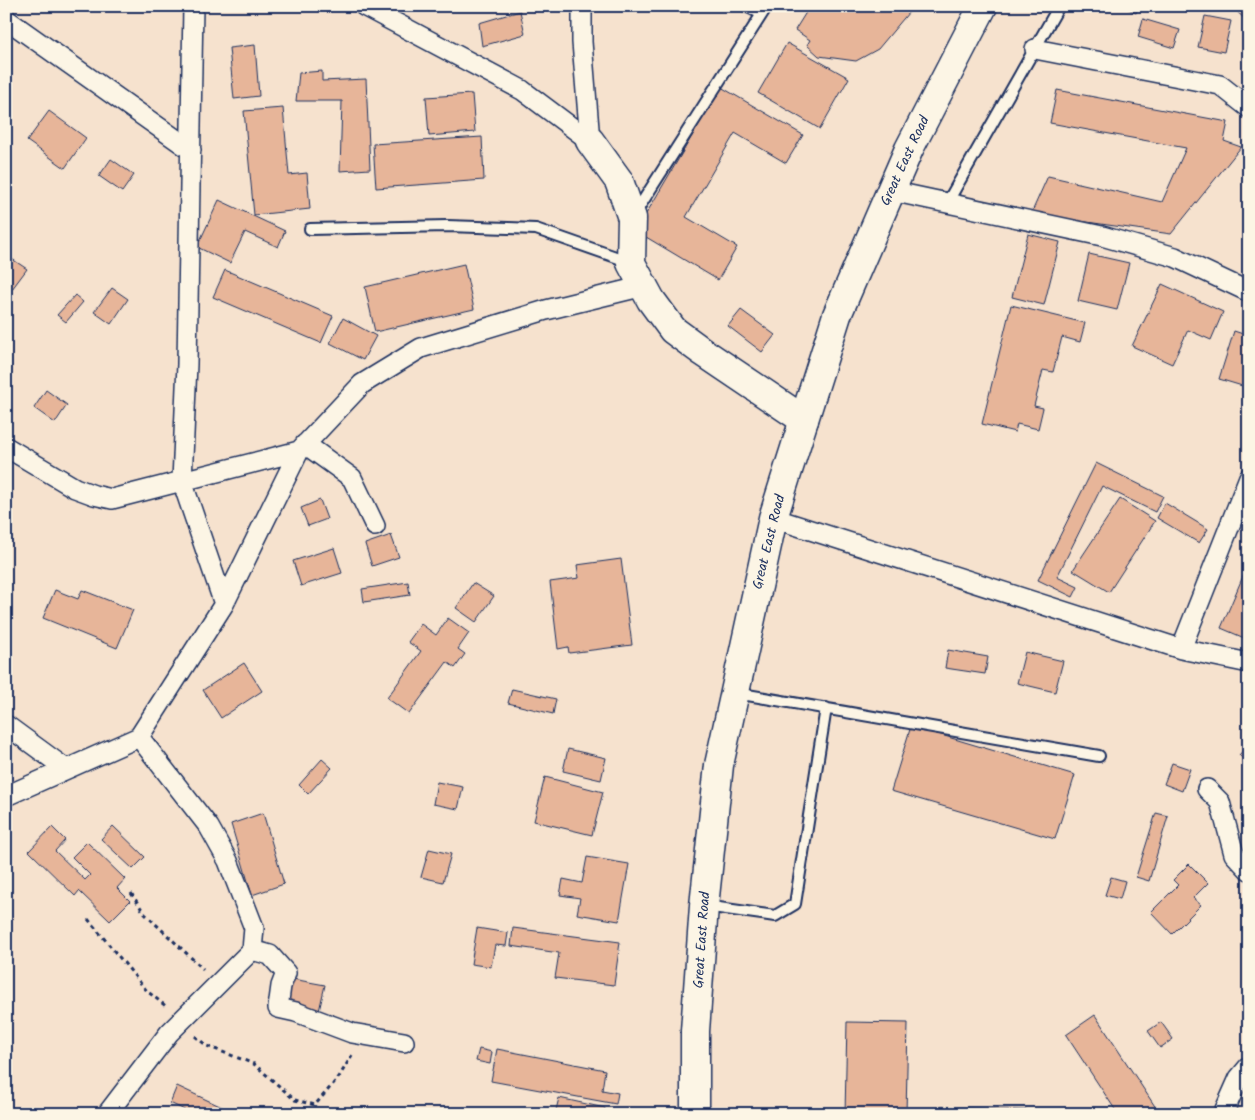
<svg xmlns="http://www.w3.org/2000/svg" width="1255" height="1120" viewBox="0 0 1255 1120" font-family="Kalam,sans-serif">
  <rect width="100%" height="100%" fill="#f6e2ce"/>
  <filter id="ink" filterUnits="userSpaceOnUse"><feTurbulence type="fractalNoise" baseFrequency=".02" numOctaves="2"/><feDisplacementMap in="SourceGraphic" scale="10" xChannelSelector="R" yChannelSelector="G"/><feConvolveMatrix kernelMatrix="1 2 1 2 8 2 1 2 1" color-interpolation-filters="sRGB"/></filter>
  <g filter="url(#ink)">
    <path fill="#e7b599" stroke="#1b2f5e" d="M810,6h104l-36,43 -22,12 -37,-5 -12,-11 3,-5 -15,-10z
      M1123,6h16l-3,7z
      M1231,6h18v17z
      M520,11l5,23 -43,12 -3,-23z
      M1205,16l26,5 -7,31 -26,-5z
      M1143,19l37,11 -6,18 -36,-11z
      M787,43l62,35 -29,51 -62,-36z
      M255,45l4,51 -25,3 -5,-51z
      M322,71v10l44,-2 4,90 -30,2 2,-70h-46l3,-28z
      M721,87l82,48 -17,28 -51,-30 -49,84 51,30 -19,33 -82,-49z
      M1057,90l171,32 -4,19 17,6 -70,87 -140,-20 17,-38 114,26 24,-54 -136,-25z
      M472,94l3,38 -46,4 -3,-39z
      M283,108l6,67 18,-2 3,36 -56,6 -10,-104z
      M49,111l37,27 -21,30 -38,-27z
      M482,137l2,43 -108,8 -3,-44z
      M111,159l23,16 -12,17 -23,-16z
      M219,200l66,31 -7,16 -33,-15 -15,31 -33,-16z
      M1028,234l32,8 -16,63 -32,-8z
      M1089,254l40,9 -12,47 -39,-9z
      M6,255l21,14 -21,28z
      M464,264l10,45 -99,23 -10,-45z
      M225,270l108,46 -12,27 -108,-46z
      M1162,284l61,28 -12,28 -23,-10 -16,34 -40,-18z
      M112,288l16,11 -17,25 -17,-12z
      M75,295l8,7 -17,20 -9,-7z
      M1011,305l74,18 -5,19 -18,-5 -9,35 -10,-2 -9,36 9,2 -5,21 -21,-5 -2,8 -33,-8z
      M741,310l34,25 -13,17 -34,-26z
      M343,318l33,18 -13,24 -33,-17z
      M1234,331l15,5v52l-30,-9z
      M46,390l21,15 -12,18 -21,-15z
      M1096,463l67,33 -8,16 -53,-26 -45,91 21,10 -5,10 -35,-17z
      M1120,499l35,22 -46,71 -36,-22z
      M320,500l7,19 -19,7 -7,-18z
      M1165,503l43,26 -9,14 -42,-25z
      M391,535l8,22 -27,9 -7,-22z
      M334,548l8,25 -41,13 -8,-25z
      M621,559l11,86 -63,8 -1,-6 -10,2 -8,-67 29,-4 -2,-13z
      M1249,562v78l-28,-12z
      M408,582l2,13 -46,7 -2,-13z
      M473,583l21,13 -18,26 -20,-14z
      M55,590l23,9 4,-9 51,20 -16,38 -74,-30z
      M448,618l21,15 -11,16 7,5 -10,14 -8,-6 -38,52 -22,-16 34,-47 -13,-9 13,-18 15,11z
      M948,650l40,7 -3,17 -40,-6z
      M1025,652l38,9 -8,31 -38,-9z
      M244,663l18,28 -41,27 -18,-28z
      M512,689l44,10 -3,15 -45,-11z
      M911,726l164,49 -20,64 -164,-48z
      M1248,745l1,1v18l-10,-9z
      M568,749l38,9 -5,22 -38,-9z
      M322,759l10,9 -24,26 -9,-9z
      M1172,763l18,6 -8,22 -18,-7z
      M545,777l58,15 -11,43 -58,-14z
      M437,782l26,5 -5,22 -25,-5z
      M263,813l21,71 -32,11 -21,-71z
      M1156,813l12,3 -19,65 -13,-4z
      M113,826l32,31 -12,12 -32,-30z
      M52,827l13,13 -10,11 30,29 5,-5 -18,-18 15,-15 38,37 -8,9 13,13 -20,20 -31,-30 -4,5 -46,-45z
      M429,849l22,5 -8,28 -22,-5z
      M587,857l42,7 -10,57 -42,-7 3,-16 -20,-3 3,-16 19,4z
      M1189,864l19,19 -15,15 8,7 -29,29 -21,-22 27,-27 -5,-5z
      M1111,877l14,4 -5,18 -15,-4z
      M477,928l31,5 -2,13 -11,-1 -4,22 -20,-3z
      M513,928l107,14 -6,43 -59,-7 4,-25 -48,-7z
      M287,978l38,7 -6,26 -38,-8z
      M1095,1015l65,99h-42l-52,-79z
      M847,1022l61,1 -2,91h-61z
      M1161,1022l12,17 -13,9 -12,-17z
      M479,1049l13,3 -2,12 -14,-3z
      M497,1049l108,21 -3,20 16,3 -2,11 -125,-23z
      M177,1086l60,28h-44l-23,-11z
      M559,1098l46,10 -1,6h-49z
      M941,1107l86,3v4h-86z"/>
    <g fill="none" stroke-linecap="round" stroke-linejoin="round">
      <defs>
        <path id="lane" d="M762,14l5,-8
          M947,203l112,-197
          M634,215l128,-201 -16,-8
          M310,229l137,-3 89,3 94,33
          M736,693l363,63
          M705,906l70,10 20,-12 31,-196"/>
        <path id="street" d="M193,6l-6,358 -5,117 42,123
          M364,6l158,84 68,51
          M582,6v36l8,99
          M6,19l185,131
          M1035,49l185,36 29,23
          M891,191l211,45 73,21 74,35
          M305,444l47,34 23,48
          M6,447l69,41 19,7 18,4 187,-48
          M773,518l408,131 68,14
          M1181,649l68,-172
          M6,725l60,44
          M1207,789l13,13 14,52 15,16
          M6,796l133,-59 85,-133 75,-153 63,-67 59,-36 125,-38 98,-24
          M252,950l18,5 16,18 -5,13 -3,22 18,4 56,21 52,9
          M107,1114l62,-81 83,-83 2,-22 -26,-67 -19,-34 -70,-90
          M1223,1114l16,-36 10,-12"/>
        <path id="secondary" d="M590,141l29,40 13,37 -1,45 20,37 22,30 30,22 101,68"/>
        <path id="highway" d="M695,1114v-83l9,-125 15,-141 54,-247 64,-203 72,-166 74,-143"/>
      </defs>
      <use href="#lane" stroke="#1b2f5e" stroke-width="14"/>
      <use href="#street" stroke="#1b2f5e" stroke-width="22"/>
      <use href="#secondary" stroke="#1b2f5e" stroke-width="31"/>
      <use href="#highway" stroke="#1b2f5e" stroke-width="31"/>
      <path stroke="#1b2f5e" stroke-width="3" stroke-dasharray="4 4" stroke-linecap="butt" d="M131,893l14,21 58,55
        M88,919l59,72 20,16
        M195,1036l12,10 47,18 41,36 20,5 24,-28 13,-22
        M312,1114l3,-9"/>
      <use href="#lane" stroke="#fcf5e5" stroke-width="10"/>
      <use href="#street" stroke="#fcf5e5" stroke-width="19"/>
      <use href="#secondary" stroke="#fcf5e5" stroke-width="28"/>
      <use href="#highway" stroke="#fcf5e5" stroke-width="28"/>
    </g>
  </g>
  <g text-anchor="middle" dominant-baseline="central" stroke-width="4" stroke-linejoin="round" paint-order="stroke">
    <g font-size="14" fill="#1b2f5e" stroke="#fcf5e5">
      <text transform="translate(905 161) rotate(-65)">Great East Road</text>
      <text transform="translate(769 542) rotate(-76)">Great East Road</text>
      <text transform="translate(702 940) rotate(-86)">Great East Road</text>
    </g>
  </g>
  <rect width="1255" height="1120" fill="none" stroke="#fcf5e5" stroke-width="25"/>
  <rect x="12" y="12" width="1230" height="1095" fill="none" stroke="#1b2f5e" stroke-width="2" filter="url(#ink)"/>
</svg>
